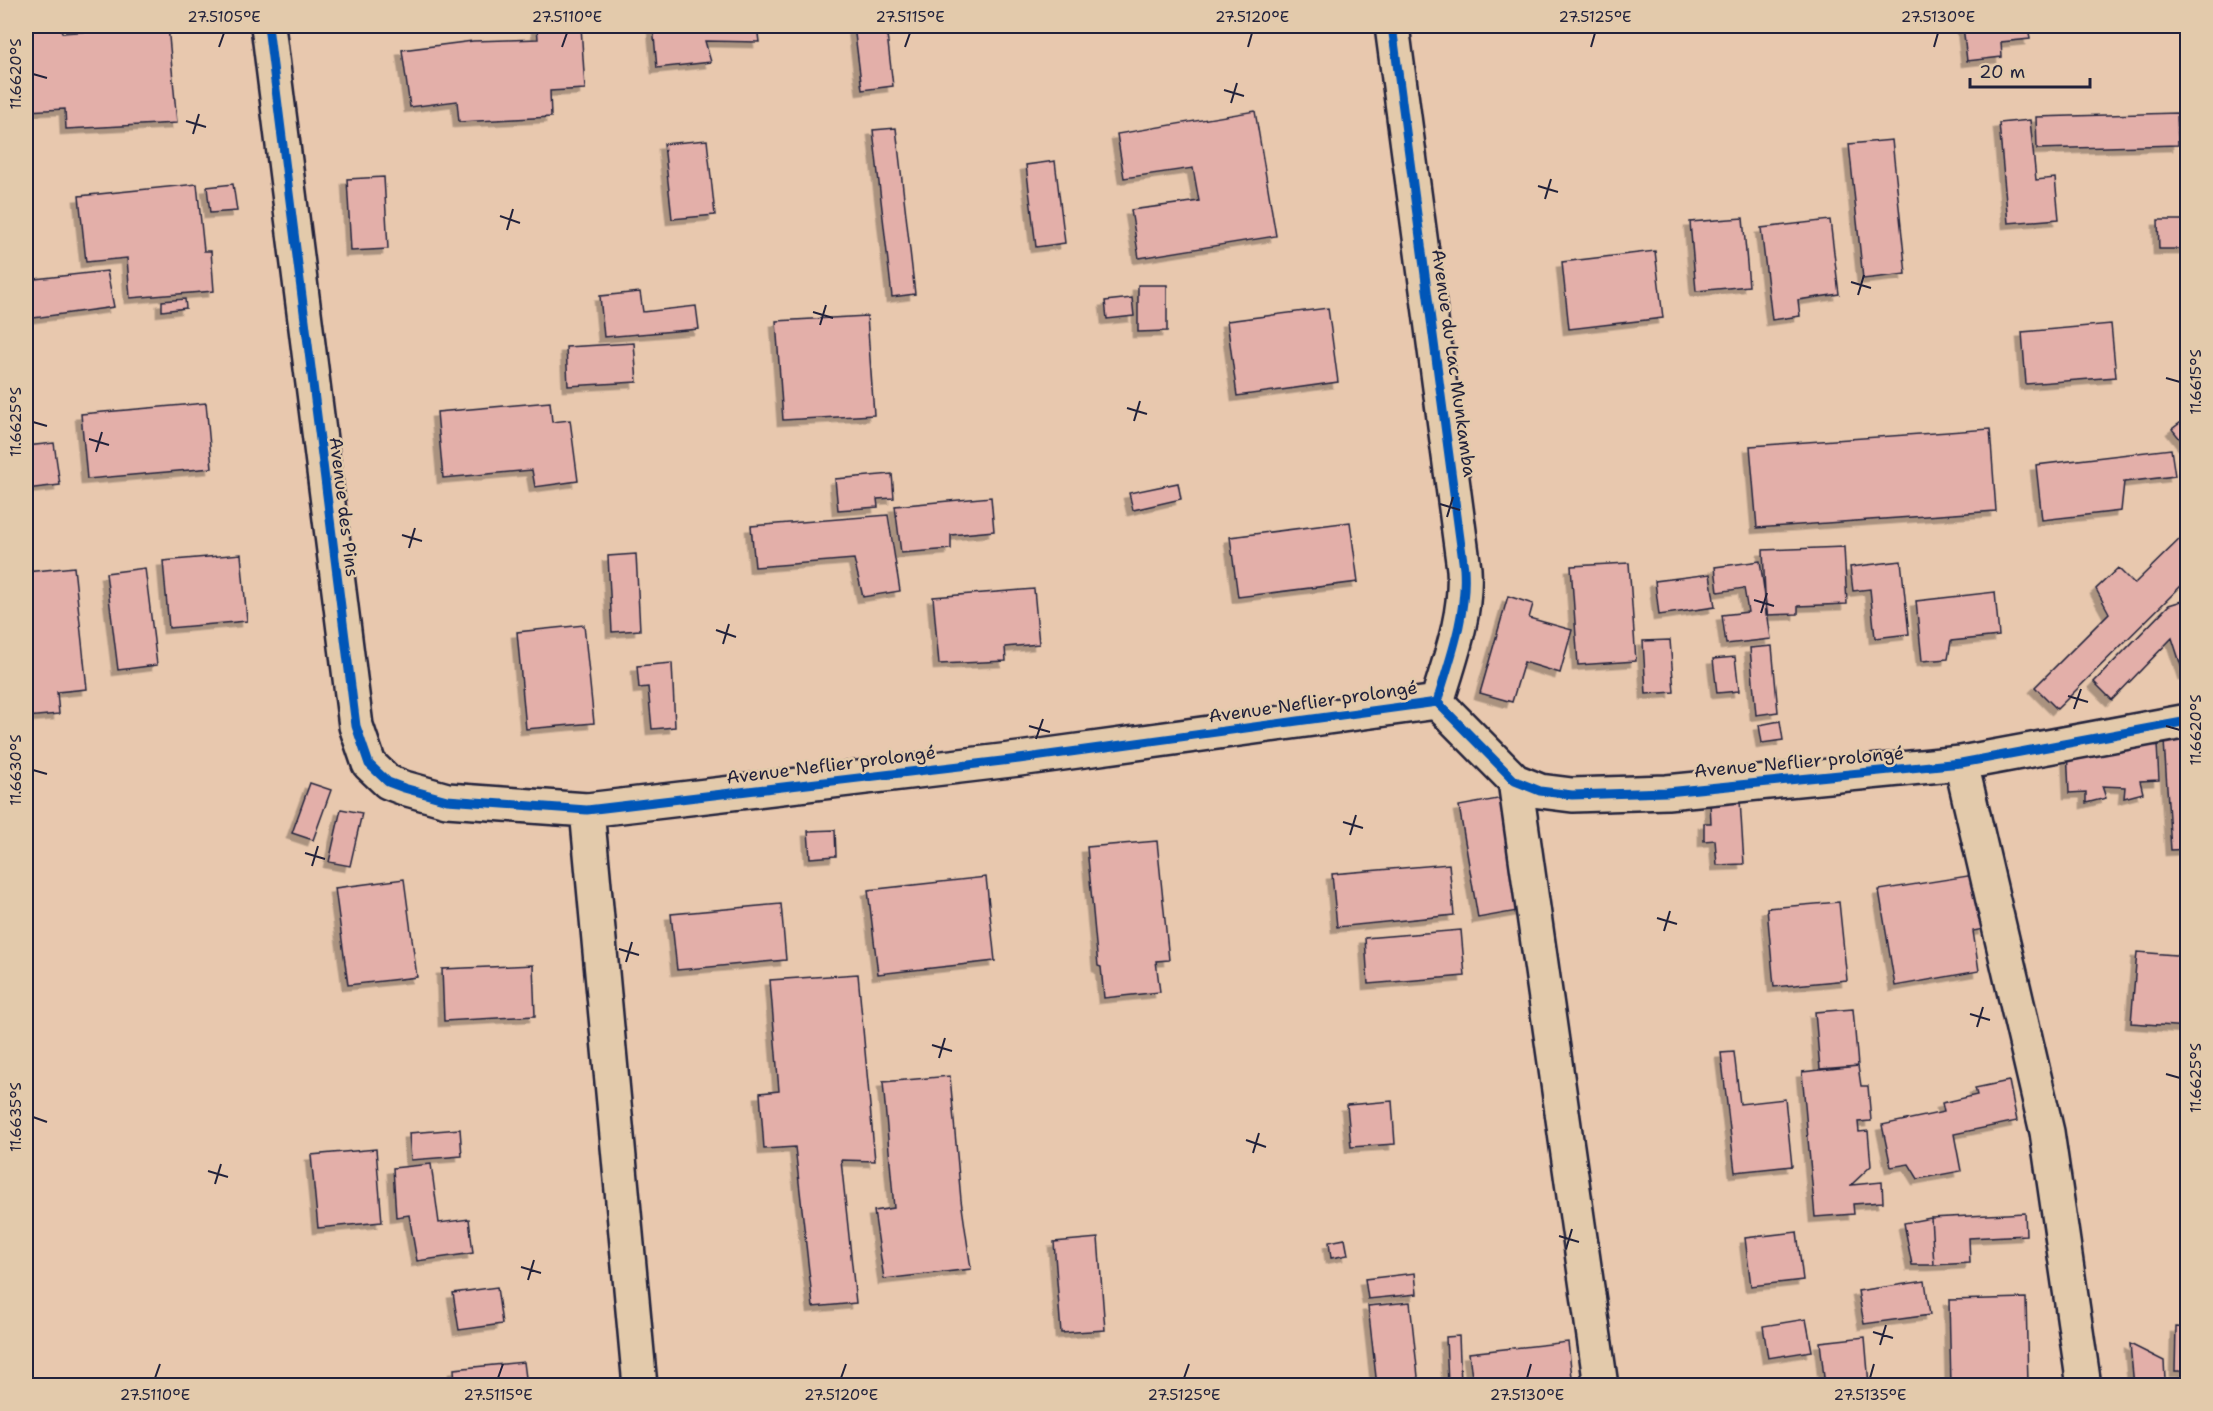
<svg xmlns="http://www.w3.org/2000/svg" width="2213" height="1411" viewBox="0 0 2213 1411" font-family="'Shantell Sans',sans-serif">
  <defs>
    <filter id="shadow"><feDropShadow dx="-5.5" dy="5.5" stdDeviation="0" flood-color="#0004"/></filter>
  </defs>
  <rect width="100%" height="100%" fill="#e8c8ae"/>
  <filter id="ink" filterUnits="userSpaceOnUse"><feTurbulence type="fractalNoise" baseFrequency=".0167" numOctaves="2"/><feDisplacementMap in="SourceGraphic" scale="12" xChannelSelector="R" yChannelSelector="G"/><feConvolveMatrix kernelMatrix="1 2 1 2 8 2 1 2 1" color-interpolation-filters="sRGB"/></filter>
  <g filter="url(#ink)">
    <path fill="#e3afa9" stroke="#22223b" stroke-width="1.5" filter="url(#shadow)" d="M26,26h35l1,7 106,-7 9,97 -111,6 -1,-20 -39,2z
      M537,26h44l4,63 -35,2 1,26 -92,5 -2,-21 -47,6 -8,-57 71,-9 65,-2z
      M653,26h104l2,16 -54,-1 6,21 -54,6z
      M854,26h32l7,60 -31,4z
      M1963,26h65l2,13 -29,3 1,15 -35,4z
      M1255,111l21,125 -137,22 -8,-48 68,-9 -6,-33 -69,10 -7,-44z
      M2177,113l1,32 -141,4 -1,-32z
      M2030,120l6,60 19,-2 4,41 -51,4 -9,-100z
      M896,128l19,166 -23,3 -19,-167z
      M707,140l8,75 -43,4 -8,-75z
      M1892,140l14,134 -43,5 -14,-135z
      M1055,161l10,82 -29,4 -10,-82z
      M384,177l4,72 -37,2 -4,-72z
      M197,184l7,67h7l3,40 -84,7 -3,-40 -41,4 -7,-66z
      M233,184l4,27 -27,2 -3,-26z
      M1743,218l6,68 -53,5 -6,-69z
      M1830,220l9,74 -41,6 2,16 -28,4 -11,-92z
      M2158,220h30v29h-29z
      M1655,251l8,67 -94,11 -7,-67z
      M107,271l7,36 -88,12v-39z
      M1138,285h29v46l-29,1z
      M640,292l3,20 53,-6 3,23 -95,8 -4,-41z
      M1132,298l2,18 -27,3 -2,-18z
      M185,299l1,9 -24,3v-10z
      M1328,308l10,74 -101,14 -10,-75z
      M867,316l7,99 -91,5 -7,-99z
      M2111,324l5,53 -90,7 -4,-52z
      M634,343l3,39 -69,4 -2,-39z
      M550,402l2,20 18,-2 8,61 -43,6 -3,-17 -89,8 -6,-66z
      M206,403l6,65 -125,11 -6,-65z
      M2188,417v32l-16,-20z
      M1990,429l6,82 -239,17 -7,-82z
      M54,443l6,42 -34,4v-43z
      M2171,449l4,27 -51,6 -3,29 -79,9 -6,-55z
      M892,474l2,24 -17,1 1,8 -40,3 -3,-31z
      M1178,483l3,16 -48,11 -4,-17z
      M991,497l3,34 -43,4v14l-50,4 -6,-47z
      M888,515l12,76 -37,6 -9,-38 -99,8 -4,-41z
      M1350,522l8,60 -120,15 -8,-60z
      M2188,531v48l-131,130 -22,-22 74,-74 -13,-24 22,-21 16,16z
      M1844,547l3,57 -49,2v8l-32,1 -3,-65z
      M241,554l6,67 -78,7 -6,-67z
      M636,554l4,76 -28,2 -4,-76z
      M1760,561l11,78 -45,5 -4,-29 26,-3 -4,-24 -26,4 -3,-25z
      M1901,561l8,73 -34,4 -5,-49 -17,2 -3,-24z
      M1629,563l7,98 -58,4 -7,-99z
      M74,567l13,122 -30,3 2,22 -33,3v-145z
      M145,568l12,97 -39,5 -12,-97z
      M1710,574l5,33 -56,8 -4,-34z
      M1034,589l5,55 -34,3 1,14 -67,3 -6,-67z
      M1995,592l4,44 -48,5 -3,18 -26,2 -6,-60z
      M1508,596l25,8 -4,14 43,12 -12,43 -36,-11 -12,40 -32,-9z
      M2188,599v75l-4,1 -12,-37 -60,62 -18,-18 75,-77z
      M584,625l10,98 -68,6 -9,-97z
      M1670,640l4,52 -28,2 -3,-53z
      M1772,646l6,66 -22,3 -6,-67z
      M1735,657l4,34 -22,2 -4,-34z
      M672,663l3,64 -23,2 -4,-42 -9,1 -2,-22z
      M1780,721l3,19 -21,3 -3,-18z
      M2188,740v109l-17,1 -7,-109z
      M2157,744l2,36 -19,1 3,12 -19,5 1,-11 -23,-1 4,12 -20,5v-11l-17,1 -2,-45z
      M310,783l21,7 -18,50 -21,-7z
      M1503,798l20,112 -45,8 -19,-112z
      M1740,800l4,64 -27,1 -2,-25 -11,1v-18h7l-1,-21z
      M341,809l21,4 -12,53 -21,-4z
      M835,830l1,26 -26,2 -2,-27z
      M1157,841l12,119 -13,1 4,31 -56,6 -3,-31 -3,-1 -11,-119z
      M1449,864l5,51 -117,12 -5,-53z
      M1974,875l10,54 -11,2 6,40 -84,15 -16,-96z
      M986,877l9,84 -117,13 -10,-84z
      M404,879l13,98 -69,8 -13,-97z
      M1839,902l8,78 -73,7 -7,-79z
      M781,904l5,56 -109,10 -6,-56z
      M1461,930l4,46 -97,8 -3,-46z
      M2137,952l51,4v71l-57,-4z
      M533,965l2,51 -91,5 -2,-52z
      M858,974l17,187 -34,-1 15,143 -43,4 -18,-160 -31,2 -4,-56 19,-2 -9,-111z
      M1853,1009l5,57 -38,3 -5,-57z
      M1734,1052l6,52 45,-5 7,67 -57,6 -14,-119z
      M1858,1066l3,20h7l3,35 -13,1 1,10 9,-1 3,35 -20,19 31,-3 1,20 -30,2 1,10 -39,3 -13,-145z
      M950,1076l11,124 10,69 -87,10 -10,-68 20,-3 -11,-126z
      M2009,1081l8,40 -63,13 7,37 -43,8 -9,-15 -18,3 -9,-42 62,-13 -2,-9 35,-8 -2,-7z
      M1392,1101l3,43 -44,3 -4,-42z
      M460,1129l2,27 -51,4 -2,-27z
      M376,1149l6,73 -64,6 -7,-73z
      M431,1164l8,59 30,-4 4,34 -56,8 -8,-46 -13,2 -3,-49z
      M2025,1213l1,22 -57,3 1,25 -36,2 -3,-47z
      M1931,1218l3,47h-22l-8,-42z
      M1797,1232l6,48 -52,6 -6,-48z
      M1098,1238l7,92 -44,3 -7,-91z
      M1345,1239l3,16 -17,3 -2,-16z
      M1415,1273l2,21 -49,5 -3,-20z
      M1925,1281l5,34 -66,9 -6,-33z
      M497,1287l5,37 -43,6 -6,-37z
      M2026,1298l2,87 -77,1 -2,-86z
      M1410,1302l9,84h-42l-9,-80z
      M1806,1319l6,32 -44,7 -5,-32z
      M2176,1327l12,1v43h-13z
      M1459,1336l2,48 -13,1 -2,-48z
      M1865,1337l4,48 -44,1 -5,-44z
      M1568,1342l5,44h-100l-4,-33z
      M2130,1344l34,17 1,19 23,-1v7h-54z
      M524,1362l3,24h-72l-1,-17z"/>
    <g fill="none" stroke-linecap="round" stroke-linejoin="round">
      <defs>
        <path id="minor" d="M268,26l88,700 13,38 19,18 16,6 43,12 140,10 432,-51 418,-57
          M1392,26l72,543c3,46 -14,90 -27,133
          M1437,702l78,79 25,10 32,4 95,-3 294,-29 227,-42
          M1961,763l86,369 37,254
          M1515,781l86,605
          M587,810l53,576"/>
      </defs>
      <use href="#minor" stroke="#22223b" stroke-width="38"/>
      <use href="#minor" stroke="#e3caab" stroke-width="33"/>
      <defs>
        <path id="cycleway" d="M268,26l88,700 13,38 19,18 16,6 43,12 140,10 432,-51 418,-57
          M1392,26l72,543c3,46 -14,90 -27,133
          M1437,702l78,79 25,10 32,4 95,-3 294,-29 227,-42"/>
      </defs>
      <use href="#cycleway" stroke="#e3caab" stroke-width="13"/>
      <use href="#cycleway" stroke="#0057b8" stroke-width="9"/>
    </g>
  </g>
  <path fill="none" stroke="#22223b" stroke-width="2" d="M219,47l5,-14M562,47l5,-14M905,47l5,-14M1248,47l4,-14M1591,47l4,-14M1934,47l4,-14M33,74l14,4M1224,90l20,6M1231,103l6,-20M186,121l20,6M193,134l6,-20M1538,186l20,6M1545,199l6,-20M500,216l20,7M507,230l6,-21M1851,282l20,6M1858,295l6,-20M813,312l20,6M820,325l6,-20M2166,378l14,4M1127,408l20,6M1134,421l6,-20M33,422l14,4M89,439l20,6M96,452l6,-20M1440,504l20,6M1447,517l6,-20M402,535l20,6M409,548l6,-20M1754,600l20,6M1761,613l6,-20M716,630l20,7M723,644l6,-20M2068,696l20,6M2074,709l7,-20M1029,726l21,6M2166,726l14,4M1036,739l7,-20M33,770l14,4M1343,822l20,6M1350,835l6,-20M305,853l20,6M312,866l6,-20M1657,918l20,6M1664,931l6,-20M619,949l20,6M626,962l6,-20M1970,1014l20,6M1977,1027l6,-20M932,1045l20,6M939,1058l6,-20M2166,1074l14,4M33,1117l14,5M1246,1140l20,7M1253,1153l6,-20M208,1171l20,6M215,1184l6,-20M1559,1236l20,6M1566,1249l6,-20M521,1267l20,6M528,1280l6,-20M1873,1332l20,6M1880,1345l6,-20M155,1378l5,-14M498,1378l5,-14M841,1378l5,-14M1184,1378l5,-14M1527,1378l4,-14M1870,1378l4,-14"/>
  <g text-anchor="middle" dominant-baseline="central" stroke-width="5" stroke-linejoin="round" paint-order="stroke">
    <g font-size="18" fill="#22223b" stroke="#e3caab">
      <text transform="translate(1454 363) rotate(82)">Avenue du Lac Munkamba</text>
      <text transform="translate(344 507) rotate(83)">Avenue des Pins</text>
      <text transform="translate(1313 702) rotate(-8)">Avenue Neflier prolongé</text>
      <text transform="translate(1799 762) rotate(-5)">Avenue Neflier prolongé</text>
      <text transform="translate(831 765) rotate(-7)">Avenue Neflier prolongé</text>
    </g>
  </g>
  <rect width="2213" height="1411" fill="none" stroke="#e3caab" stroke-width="66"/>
  <path d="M1970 78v9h120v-9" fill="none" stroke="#22223b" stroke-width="3"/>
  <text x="1979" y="78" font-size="18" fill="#22223b" stroke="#e3caab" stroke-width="4.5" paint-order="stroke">20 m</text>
  <rect x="33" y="33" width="2147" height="1345" fill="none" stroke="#22223b" stroke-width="2"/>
  <g font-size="15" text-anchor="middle" fill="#22223b">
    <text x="224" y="22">27.5105°E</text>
    <text x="567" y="22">27.5110°E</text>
    <text x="910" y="22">27.5115°E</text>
    <text x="1252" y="22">27.5120°E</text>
    <text x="1595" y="22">27.5125°E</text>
    <text x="1938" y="22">27.5130°E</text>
    <text transform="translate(16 74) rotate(-90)" y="5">11.6620°S</text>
    <text transform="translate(2196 382) rotate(-90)" y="5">11.6615°S</text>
    <text transform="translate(16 422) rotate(-90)" y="5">11.6625°S</text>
    <text transform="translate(2196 730) rotate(-90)" y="5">11.6620°S</text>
    <text transform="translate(16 770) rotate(-90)" y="5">11.6630°S</text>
    <text transform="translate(2196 1078) rotate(-90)" y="5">11.6625°S</text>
    <text transform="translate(16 1117) rotate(-90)" y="5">11.6635°S</text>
    <text x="155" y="1400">27.5110°E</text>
    <text x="498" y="1400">27.5115°E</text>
    <text x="841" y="1400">27.5120°E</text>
    <text x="1184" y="1400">27.5125°E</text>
    <text x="1527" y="1400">27.5130°E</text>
    <text x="1870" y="1400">27.5135°E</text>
  </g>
</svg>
